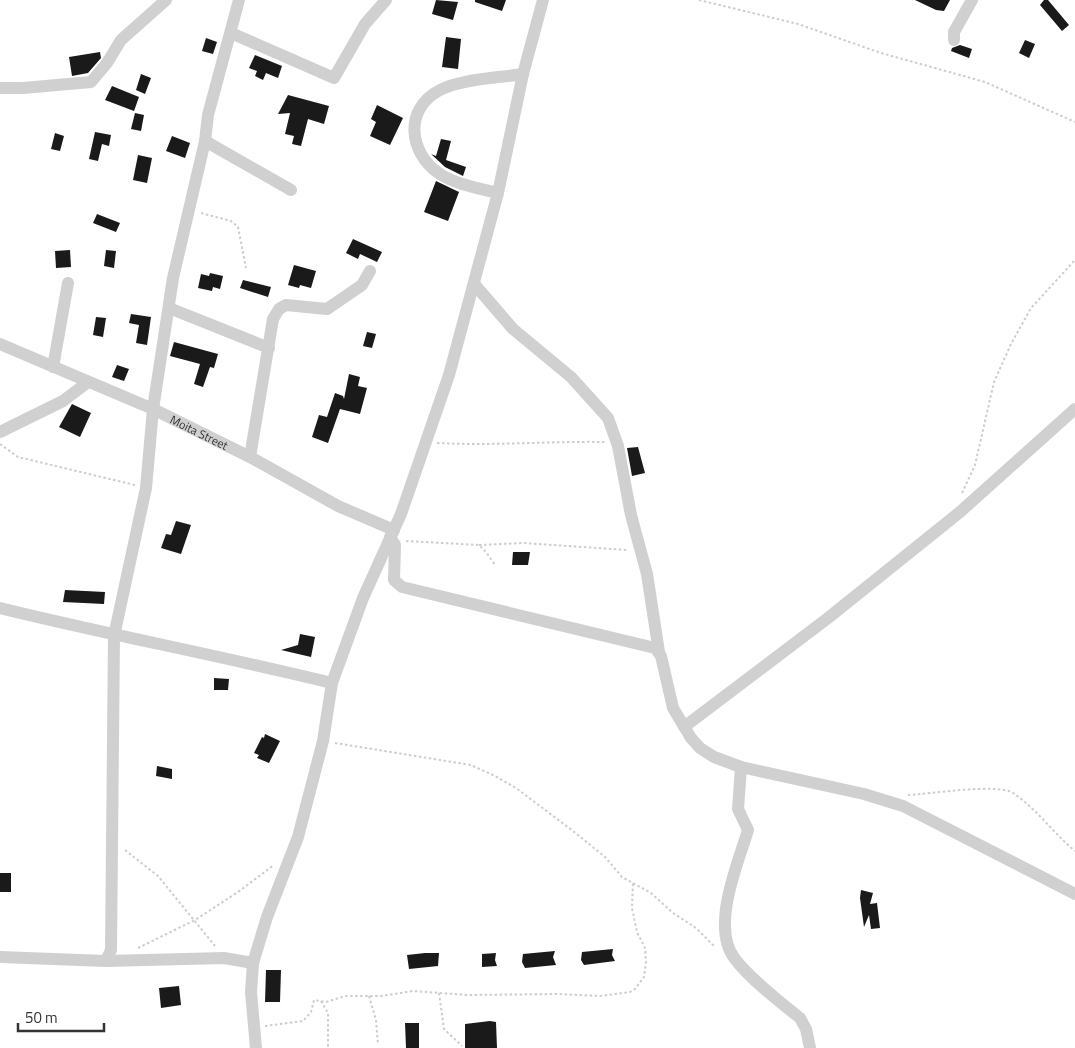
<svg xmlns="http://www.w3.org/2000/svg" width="1075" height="1048" viewBox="0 0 1075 1048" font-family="'Titillium Web',sans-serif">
  <rect width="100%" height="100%" fill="#fff"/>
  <path fill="#1a1a1a" d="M436,0l22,2 -5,18 -21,-6z
    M475,0h31l-4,11 -27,-9z
    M915,0h35l-6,11 -8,-1z
    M1044,0h4l21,25 -7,6 -22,-26z
    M446,37l15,2 -3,30 -16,-2z
    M206,38l11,4 -4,12 -11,-3z
    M1025,40l10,4 -6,14 -10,-5z
    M960,45l12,4 -3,9 -18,-7 1,-3z
    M100,52l1,6 -13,15 -16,3 -3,-19z
    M255,55l27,11 -4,12 -12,-5 -3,7 -8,-4 2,-5 -8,-3z
    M141,74l10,4 -6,16 -9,-4z
    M112,86l27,11 -5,14 -29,-11z
    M288,95l41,11 -5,18 -16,-5 -7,27 -9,-2 2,-8 -9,-2 5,-21 -12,1z
    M377,105l26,13 -13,27 -20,-9 6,-14 -5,-3z
    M135,113l9,2 -3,16 -10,-2z
    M95,132l16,3 -2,11 -7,-2 -4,17 -9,-2z
    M55,133l9,3 -4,15 -9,-2z
    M172,136l18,7 -5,15 -19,-7z
    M441,139l10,2 -5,19 20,7 -3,9 -18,-9 -14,-13 5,2z
    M138,155l14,3 -5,25 -14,-3z
    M436,181l23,11 -11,29 -24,-9z
    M97,214l23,9 -4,9 -23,-9z
    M353,239l29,13 -5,10 -17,-8 -2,5 -12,-6z
    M70,250l1,17 -15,1 -1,-17z
    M106,250l10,1 -2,17 -10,-2z
    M294,265l22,6 -5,17 -11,-3 -1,3 -11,-3z
    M210,273l13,3 -3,13 -7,-2 -1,4 -14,-3 3,-14 8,2z
    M243,280l28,7 -3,10 -28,-9z
    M131,314l20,3 -4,28 -11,-2 3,-18 -10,-2z
    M96,317l10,1 -3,19 -10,-2z
    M367,332l9,2 -4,14 -9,-2z
    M174,342l44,12 -4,14 -4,-1 -7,20 -9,-3 6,-20 -30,-8z
    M117,365l12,4 -5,12 -12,-4z
    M349,374l11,3 -2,9 9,2 -7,26 -20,-5 -12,34 -16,-6 7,-22 8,2 8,-24 8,3 1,3z
    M72,404l19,9 -11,24 -21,-10z
    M638,447l7,26 -13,3 -5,-28z
    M176,521l15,4 -10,29 -20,-6 5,-14 5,1z
    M513,552h17l-2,13h-16z
    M65,590l40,2 -1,12 -41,-2z
    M300,634l15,3 -4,20 -30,-7 17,-5z
    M214,678l15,1 -1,11h-14z
    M265,734l15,7 -11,22 -12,-5 2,-3 -5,-2 8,-16 2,1z
    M157,766l15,3v10l-16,-3z
    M0,873h11v19h-11z
    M861,890l12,3 -3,11 7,-1 3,25 -9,1 -2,-14 -5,12 -4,-29z
    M613,949l-1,6 3,6 -31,4 -3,-5 1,-8z
    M555,951l-2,6 3,8 -31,3 -3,-6 1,-8z
    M425,953h14l-1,13 -29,3 -2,-14z
    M496,953l-1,7 2,6 -15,1v-13z
    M266,970h15l-1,32h-15z
    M179,986l2,19 -20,3 -2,-20z
    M490,1021l6,1 1,26h-32v-24z
    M405,1023h14v25h-13z"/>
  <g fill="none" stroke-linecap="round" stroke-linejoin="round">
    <path stroke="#cdcdcd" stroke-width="2" stroke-dasharray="2.5 2.5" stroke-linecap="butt" d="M699,0l99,24 83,29 104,29 90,40
      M201,213l30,8 7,6 8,41
      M437,443c56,3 112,-2 168,-1
      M0,444l18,13 117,28
      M962,493l13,-28 19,-83 17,-38 20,-36 44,-48
      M406,541l73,4 7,7 9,13
      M479,545l44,-2 105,7
      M335,743l136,22 24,11 21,12 57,43 32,26 17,20 29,16 22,20 23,15 19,19
      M908,795c21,-1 90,-12 105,-2 24,16 40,40 62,58
      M125,850l33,26 57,70
      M138,948l57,-28 43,-28 36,-27
      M439,993l5,36 18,17
      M369,996l7,24 2,25
      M321,1001l7,12v35
      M265,1026l38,-5 8,-9 3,-12 12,2 19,-6h36l32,-5 55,4 90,-1 42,2 30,-4 5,-3 9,-12 2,-15 -1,-14 -8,-16 -5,-24 1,-26"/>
    <g stroke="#d0d0d0" stroke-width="12">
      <path d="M231,33l103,45 31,-54 21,-24"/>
      <path d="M954,40v-8l18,-32"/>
      <path d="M0,88h23l68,-6 16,-19 14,-23 45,-40"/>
      <path d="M205,141l86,49"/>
      <path d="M498,193c-19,-5 -41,-8 -58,-19 -31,-20 -37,-65 0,-84 21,-11 58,-12 83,-16"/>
      <path d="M475,285l38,44 58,48 37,41 10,28 13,69 16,59 12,78"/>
      <path d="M169,308l100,40"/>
      <path id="s1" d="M0,344l153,65 97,48 88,49 56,24"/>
      <path d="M53,367l15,-84"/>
      <path d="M0,432l63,-31 25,-19"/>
      <path d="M250,457l23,-138 6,-10 7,-4 41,4 35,-24 8,-14"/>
      <path d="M390,537l5,8 -1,35 8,7 253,61 6,8 12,52 18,30 9,10 14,9 27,10 123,27 39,12 172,88"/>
      <path d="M0,608c110,27 222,48 332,75"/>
      <path d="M684,727l144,-109 132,-106 115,-103"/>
      <path d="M741,767l-3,42 10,21c-10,34 -38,97 -13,129 15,20 46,44 65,59l6,11 4,19"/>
      <path d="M0,957l106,4 118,-3 29,5"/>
      <path d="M106,961l5,-11 3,-314 32,-148 7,-79 20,-131 32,-137 3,-26 31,-115"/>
      <path d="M256,1048l-5,-56 2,-29 14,-46 31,-80 25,-96 9,-58 31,-85 38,-84 48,-139 49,-182 25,-119 20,-74"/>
    </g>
  </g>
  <g text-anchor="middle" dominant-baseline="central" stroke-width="5" stroke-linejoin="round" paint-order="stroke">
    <g font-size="12" fill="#333" stroke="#fff">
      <text stroke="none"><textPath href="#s1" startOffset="218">Moita Street</textPath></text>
    </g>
  </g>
  <path d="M18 1023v8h86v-8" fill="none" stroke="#333333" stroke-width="2.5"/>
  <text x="25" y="1023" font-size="15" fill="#333333" stroke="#ffffff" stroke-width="4" paint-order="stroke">50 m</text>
</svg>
